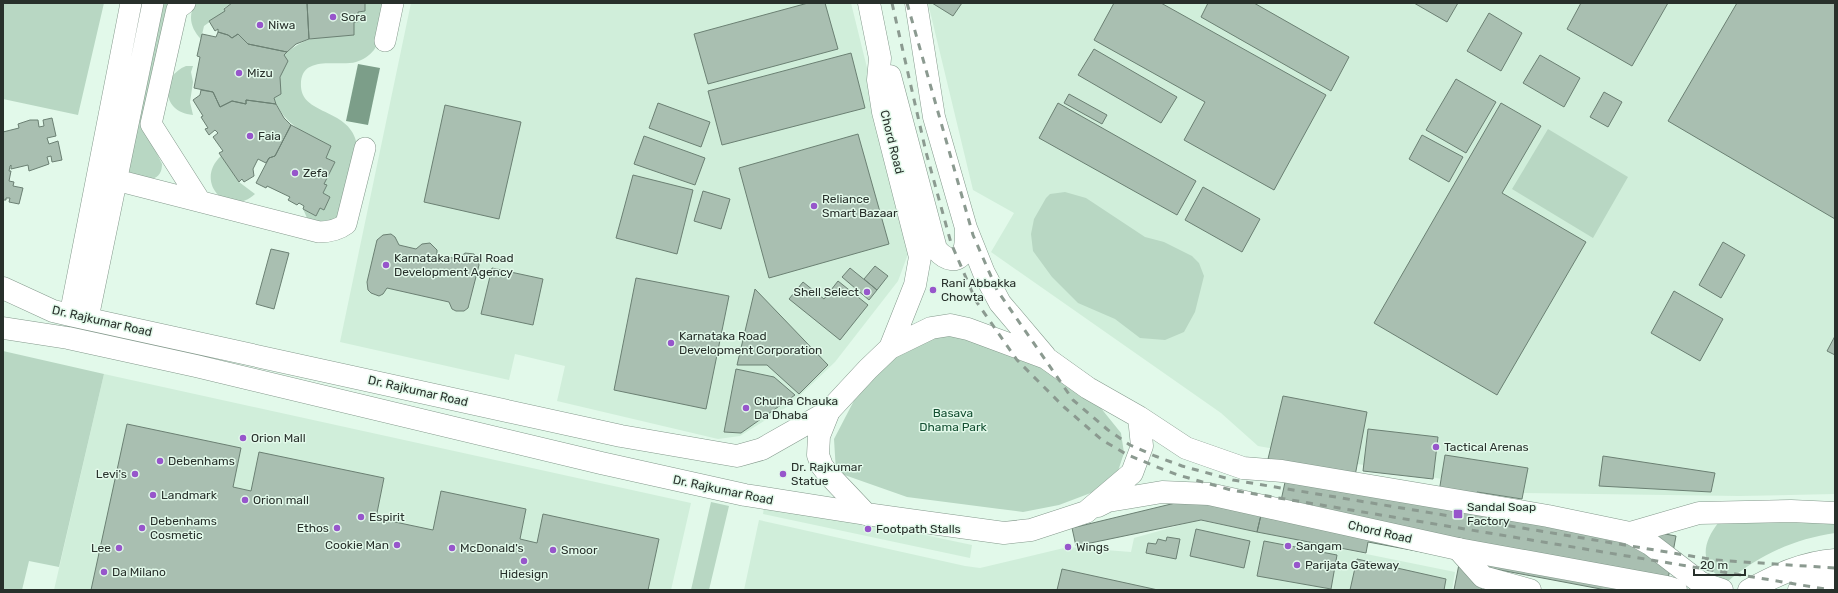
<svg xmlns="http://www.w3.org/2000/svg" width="1838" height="593" viewBox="0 0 1838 593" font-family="Rubik,sans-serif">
  <rect width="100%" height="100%" fill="#e2f9ea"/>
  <path fill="#d0eeda" d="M411,3h440l60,243 -13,35 -63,81 -45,43 -50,31 -22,3 -161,-38 8,-35 -50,-12 -6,26 -169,-38z
    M928,3h907v491l-96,2 -219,-3 -262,-47 -37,-33 -230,-161 23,-39 -41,-23z
    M104,374l587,129 -20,87h-617z
    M765,501l207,44 -2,13 -207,-44z
    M759,520l206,46 15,2 88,-21 63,5 3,-14 64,-18 257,52 -3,18h-708z"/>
  <path fill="#b8d7c3" d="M3,3h101l-26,112 -75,-16z
    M156,3h14l-22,132 14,29c0,8 -3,13 -10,15l-24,-7z
    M196,3h36l-8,5 1,3 -21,15 -3,13c-10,-10 -14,-24 -5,-36z
    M365,3h21c-2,12 -5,37 -12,47 -4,5 -11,10 -18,12 -18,5 -57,-9 -55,25 2,29 50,21 56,58l-14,67 -13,12 -22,-4 -5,-11 13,7 4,-8 4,2 6,-13 -7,-4 4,-8 -3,-1 11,-22 -9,-4 5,-12c-25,-13 -46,-19 -57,-48l7,-4 -2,-8 5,-31c25,-22 39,-18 70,-20v-13h4v-10l7,-1z
    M186,66h7l-2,6 2,10 -3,20 3,13c-31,-2 -34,-38 -7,-49z
    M1548,129l80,48 -35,61 -81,-49z
    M221,156l18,26 16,12c-27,25 -62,-12 -34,-38z
    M1065,192l21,6 59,39 19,5 28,14 7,7 5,13 -9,36 -11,20 -19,8 -25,-2 -25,-19 -37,-16 -26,-26 -19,-26 -2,-17 3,-15 12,-21 4,-4z
    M940,336h22l81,29 57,42 21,26 3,20 -7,21 -21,17 -37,14 -36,7 -116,-15 -71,-25 -2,-33 25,-48 36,-36z
    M3,351l101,23 -45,193 -30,-6 -7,29h-19z
    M711,502l18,4 -20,84h-18z
    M1835,519v14c-41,6 -76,22 -108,49 -28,-15 -26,-38 -8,-60z"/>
  <path fill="#7c9e89" d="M358,64l22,4 -12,57 -22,-4z"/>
  <path fill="#a9bfb1" stroke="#6b8073" d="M232,3h75l2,36 -13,5 -9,8 -39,-8 -10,-10 -6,4 -4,-3 -10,-3v-3l-3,2 -6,-10 16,-10 -1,-2z
    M307,3h58v8l-7,1v10h-4v13l-45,4z
    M808,3h17l13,46 -130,35 -14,-50z
    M932,3h30l-9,13z
    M1114,3h47l165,92 -52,95 -90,-50 21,-38 -111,-62z
    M1208,3h46l95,54 -18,34 -130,-74z
    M1414,3h44l-11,19z
    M1581,3h87l-36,63 -65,-37z
    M1737,3h98v216l-167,-98z
    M1489,13l33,20 -21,38 -34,-20z
    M218,32l10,3 4,3 6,-4 10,10 39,8 -3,3 4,6 -8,16 1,17 -7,4 2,6 -30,-4v4l-14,-3 -12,6 -7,-15 -19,-4 6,-31 -3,-1 5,-22 14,3z
    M1094,49l83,48 -16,26 -83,-48z
    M851,53l14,55 -143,37 -14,-54z
    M1540,55l40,23 -16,29 -41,-24z
    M1456,79l40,23 -30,51 -40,-23z
    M201,90l12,2 7,15 12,-6 14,3v-4l30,4 8,14 7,7 -16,31 -6,2 -3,5 -8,-4 -5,10 1,7 -10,6 -2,-3 -3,3 -20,-29 4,-2 -10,-14 5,-4 -3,-3 -6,5 -4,-6 3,-1 -7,-11 2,-1 -10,-16 7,-5z
    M1604,92l18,10 -14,25 -18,-10z
    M1069,94l38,21 -5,9 -38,-21z
    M658,103l52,19 -9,25 -52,-19z
    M1058,103l138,78 -19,34 -138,-77z
    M1501,103l40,23 -39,67 84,49 -89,153 -123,-72z
    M445,105l76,17 -22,97 -75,-17z
    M52,118l4,18 -9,2 2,6 9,-3 4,19 -10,2 -1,-6 -4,1 2,7 -20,7 -1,-6 -17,4v-4l-1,1 -1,5h2l-2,10 5,1 -1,4 10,2 -4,16 -10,-2 1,-4h-4v2h-3v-68l16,-4 -1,-4 12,-4h8l1,7 5,-1 -1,-6z
    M291,125l40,21 -5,12 9,4 -11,22 3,1 -4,8 7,4 -6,13 -4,-2 -4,8 -13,-7 1,-3 -5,-3 -2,2 -9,-5 2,-3 -23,-11 -1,2 -10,-5 13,-25 6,-2z
    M858,134l31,110 -120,34 -30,-110z
    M1422,135l41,22 -14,25 -40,-23z
    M644,136l61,22 -10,27 -61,-21z
    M633,175l60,15 -16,64 -61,-16z
    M1203,187l57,32 -18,33 -57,-32z
    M703,191l27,8 -9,30 -27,-8z
    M391,234l4,3 4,8 17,4 6,-5 8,-1 7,7v5l21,4 7,-6 9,1 3,3 2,8 -11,43 -4,3h-8l-4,-2 -3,-7 -62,-14 -4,6 -4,2 -8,-3 -3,-3 -1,-8 10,-42 6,-5z
    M1723,242l22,13 -24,43 -22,-13z
    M271,249l18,4 -15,56 -18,-5z
    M875,266l13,10 -11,14 -13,-11z
    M492,268l51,11 -10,46 -52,-11z
    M850,268l27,22 -8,10 -27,-23z
    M636,278l93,18 -23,113 -92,-19z
    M838,281l30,24 -28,35 -51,-41 14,-17 21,17z
    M755,289l73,76 -29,29 -32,-29h-30z
    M1674,291l49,28 -23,42 -49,-28z
    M1835,336v19l-8,-4z
    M736,369l38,8 21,18 -54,38 -17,-1z
    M1283,396l84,16 -12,64 84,16 6,-37 83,13 -6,31 -45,-7 -1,7 200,37 -10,54h-60l-122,-23 -3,23h-27l6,-31 -92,-17 -2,11 -109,-21 4,-17 16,4 12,-55 -21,-5z
    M127,424l114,24 -8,39 18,4 8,-39 125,26 -8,40 57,12 8,-39 85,18 -6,30 17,4 6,-29 116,25 -11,51h-557z
    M1368,429l70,8 -5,42 -70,-8z
    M1603,456l112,17 -4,19 -112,-6z
    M1196,498l65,17 -4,17 -56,-12 -125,26 -4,-18z
    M1196,529l54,12 -6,27 -54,-12z
    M1167,537l13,2 -4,20 -30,-6 2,-10 8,1 2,-5 8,2z
    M1264,541l73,14 -6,34 -74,-13z
    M1357,559l89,20 -2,11h-94z
    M1062,569l96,21h-101z"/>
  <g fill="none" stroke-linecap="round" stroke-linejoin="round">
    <defs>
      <path id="street" d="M185,3l-8,6 -26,115 49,77
        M385,41l8,-38
        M116,180l203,52c11,0 19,-2 27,-8l19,-76
        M70,315l61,-312
        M88,318l65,-315"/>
      <path id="secondary" d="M3,288l50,23 17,4 551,121 116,20 25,-7 67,-38
        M3,328l65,10 128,28 405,97 144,32 121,19
        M1630,533l69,-20 92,-2 44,2"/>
      <path id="primary" d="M869,3l11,55 -2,22 5,32 37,145 -5,28 -25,63
        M916,3l18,114 32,111 18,45 16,30 45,53
        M890,76l46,173c9,11 24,17 29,-2 1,-5 1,-13 1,-19
        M1139,417l3,29 -10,27 -46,39 -55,18 -27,3 -138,-19 -37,-39 -7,-9 -4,-11 1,-19 10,-25 39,-42 22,-21 41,-20 19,-3 18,4 78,29 42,30 51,29 47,31 57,20 39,3 266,45 82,17
        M1098,506l10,-5 54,-9 47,2 249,55 209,38 9,3"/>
      <path id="highway" d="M1630,533l20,11 51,39 21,7
        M1458,549l25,28 47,13
        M1749,590c27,-15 55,-28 86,-30
        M1799,590l26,-11 10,-1"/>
    </defs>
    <use href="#street" stroke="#84998c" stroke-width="22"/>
    <use href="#secondary" stroke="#84998c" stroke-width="23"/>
    <use href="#primary" stroke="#84998c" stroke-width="23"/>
    <use href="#highway" stroke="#84998c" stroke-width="23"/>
    <use href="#street" stroke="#fff" stroke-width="21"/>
    <use href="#secondary" stroke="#fff" stroke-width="22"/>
    <use href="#primary" stroke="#fff" stroke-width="22"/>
    <use href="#highway" stroke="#fff" stroke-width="22"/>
    <path stroke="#8b9a90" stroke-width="3" stroke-dasharray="7 7" stroke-linecap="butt" d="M892,3l34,149 25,91 25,58 41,59 47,47 38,33 24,14 26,11 26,10 53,15 600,100
      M907,3l66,232 24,55 76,110 35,30 22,15 25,11 27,10 51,14 482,80 120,8"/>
  </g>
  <g fill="#9756cb" stroke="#e2f9ea" stroke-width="1.5">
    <circle cx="333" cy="17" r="4"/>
    <circle cx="260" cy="25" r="4"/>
    <circle cx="239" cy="73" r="4"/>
    <circle cx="250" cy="136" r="4"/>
    <circle cx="295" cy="173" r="4"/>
    <circle cx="814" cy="206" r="4"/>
    <circle cx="386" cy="265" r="4"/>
    <circle cx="933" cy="290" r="4"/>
    <circle cx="867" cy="292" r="4"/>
    <circle cx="671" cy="343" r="4"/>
    <circle cx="746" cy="408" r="4"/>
    <circle cx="243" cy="438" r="4"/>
    <circle cx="1436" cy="447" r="4"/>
    <circle cx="160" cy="461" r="4"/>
    <circle cx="135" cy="474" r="4"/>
    <circle cx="783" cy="474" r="4"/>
    <circle cx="153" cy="495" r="4"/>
    <circle cx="245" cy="500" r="4"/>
    <rect x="1453" y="509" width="10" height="10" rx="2"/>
    <circle cx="361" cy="517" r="4"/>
    <circle cx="142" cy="528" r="4"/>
    <circle cx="337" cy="528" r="4"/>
    <circle cx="868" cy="529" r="4"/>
    <circle cx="397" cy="545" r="4"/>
    <circle cx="1288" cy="546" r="4"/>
    <circle cx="1068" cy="547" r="4"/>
    <circle cx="119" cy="548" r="4"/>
    <circle cx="452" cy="548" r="4"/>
    <circle cx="553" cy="550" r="4"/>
    <circle cx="524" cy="561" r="4"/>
    <circle cx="1297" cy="565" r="4"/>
    <circle cx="104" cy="572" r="4"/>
  </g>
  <g text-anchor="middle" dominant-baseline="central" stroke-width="3" stroke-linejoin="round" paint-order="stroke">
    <g font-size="12" fill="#28302b" stroke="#e2f9ea" text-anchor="start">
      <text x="341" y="17">Sora</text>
      <text x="268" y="25">Niwa</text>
      <text x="247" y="73">Mizu</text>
      <text x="258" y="136">Faia</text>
      <text x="303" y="173">Zefa</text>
      <text x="822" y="199">Reliance<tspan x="822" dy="14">Smart Bazaar</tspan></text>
      <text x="394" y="258">Karnataka Rural Road<tspan x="394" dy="14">Development Agency</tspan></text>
      <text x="941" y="283">Rani Abbakka<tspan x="941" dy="14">Chowta</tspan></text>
      <text x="859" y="292" text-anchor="end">Shell Select</text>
      <text x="679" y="336">Karnataka Road<tspan x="679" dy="14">Development Corporation</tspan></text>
      <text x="754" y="401">Chulha Chauka<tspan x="754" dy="14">Da Dhaba</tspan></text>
      <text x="251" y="438">Orion Mall</text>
      <text x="1444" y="447">Tactical Arenas</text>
      <text x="168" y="461">Debenhams</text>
      <text x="791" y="467">Dr. Rajkumar<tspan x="791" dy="14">Statue</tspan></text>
      <text x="127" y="474" text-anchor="end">Levi's</text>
      <text x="161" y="495">Landmark</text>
      <text x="253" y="500">Orion mall</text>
      <text x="1467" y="507">Sandal Soap<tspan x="1467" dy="14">Factory</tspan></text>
      <text x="369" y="517">Espirit</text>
      <text x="150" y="521">Debenhams<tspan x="150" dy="14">Cosmetic</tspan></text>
      <text x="329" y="528" text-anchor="end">Ethos</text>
      <text x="876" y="529">Footpath Stalls</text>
      <text x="389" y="545" text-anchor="end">Cookie Man</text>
      <text x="1296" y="546">Sangam</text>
      <text x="1076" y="547">Wings</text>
      <text x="111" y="548" text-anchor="end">Lee</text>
      <text x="460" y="548">McDonald's</text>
      <text x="561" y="550">Smoor</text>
      <text x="1305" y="565">Parijata Gateway</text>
      <text x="112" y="572">Da Milano</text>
      <text x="524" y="574" text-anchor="middle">Hidesign</text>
    </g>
    <g font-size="12" fill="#28302b" stroke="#e2f9ea">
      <text transform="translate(892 142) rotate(76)">Chord Road</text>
      <text transform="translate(102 321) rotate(13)">Dr. Rajkumar Road</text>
      <text transform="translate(418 391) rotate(13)">Dr. Rajkumar Road</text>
      <text transform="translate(723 490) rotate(12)">Dr. Rajkumar Road</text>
      <text transform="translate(1380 532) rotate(13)">Chord Road</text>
    </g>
    <g font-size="12" fill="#144f32" stroke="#e2f9ea">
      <text x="953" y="413">Basava<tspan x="953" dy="14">Dhama Park</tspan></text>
    </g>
  </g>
  <rect width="1838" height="593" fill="none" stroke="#28302b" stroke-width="8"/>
  <path d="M1694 569v6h51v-6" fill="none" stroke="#28302b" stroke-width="2"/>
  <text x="1700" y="569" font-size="12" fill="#28302b" stroke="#e2f9ea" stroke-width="3" paint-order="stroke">20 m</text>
</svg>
